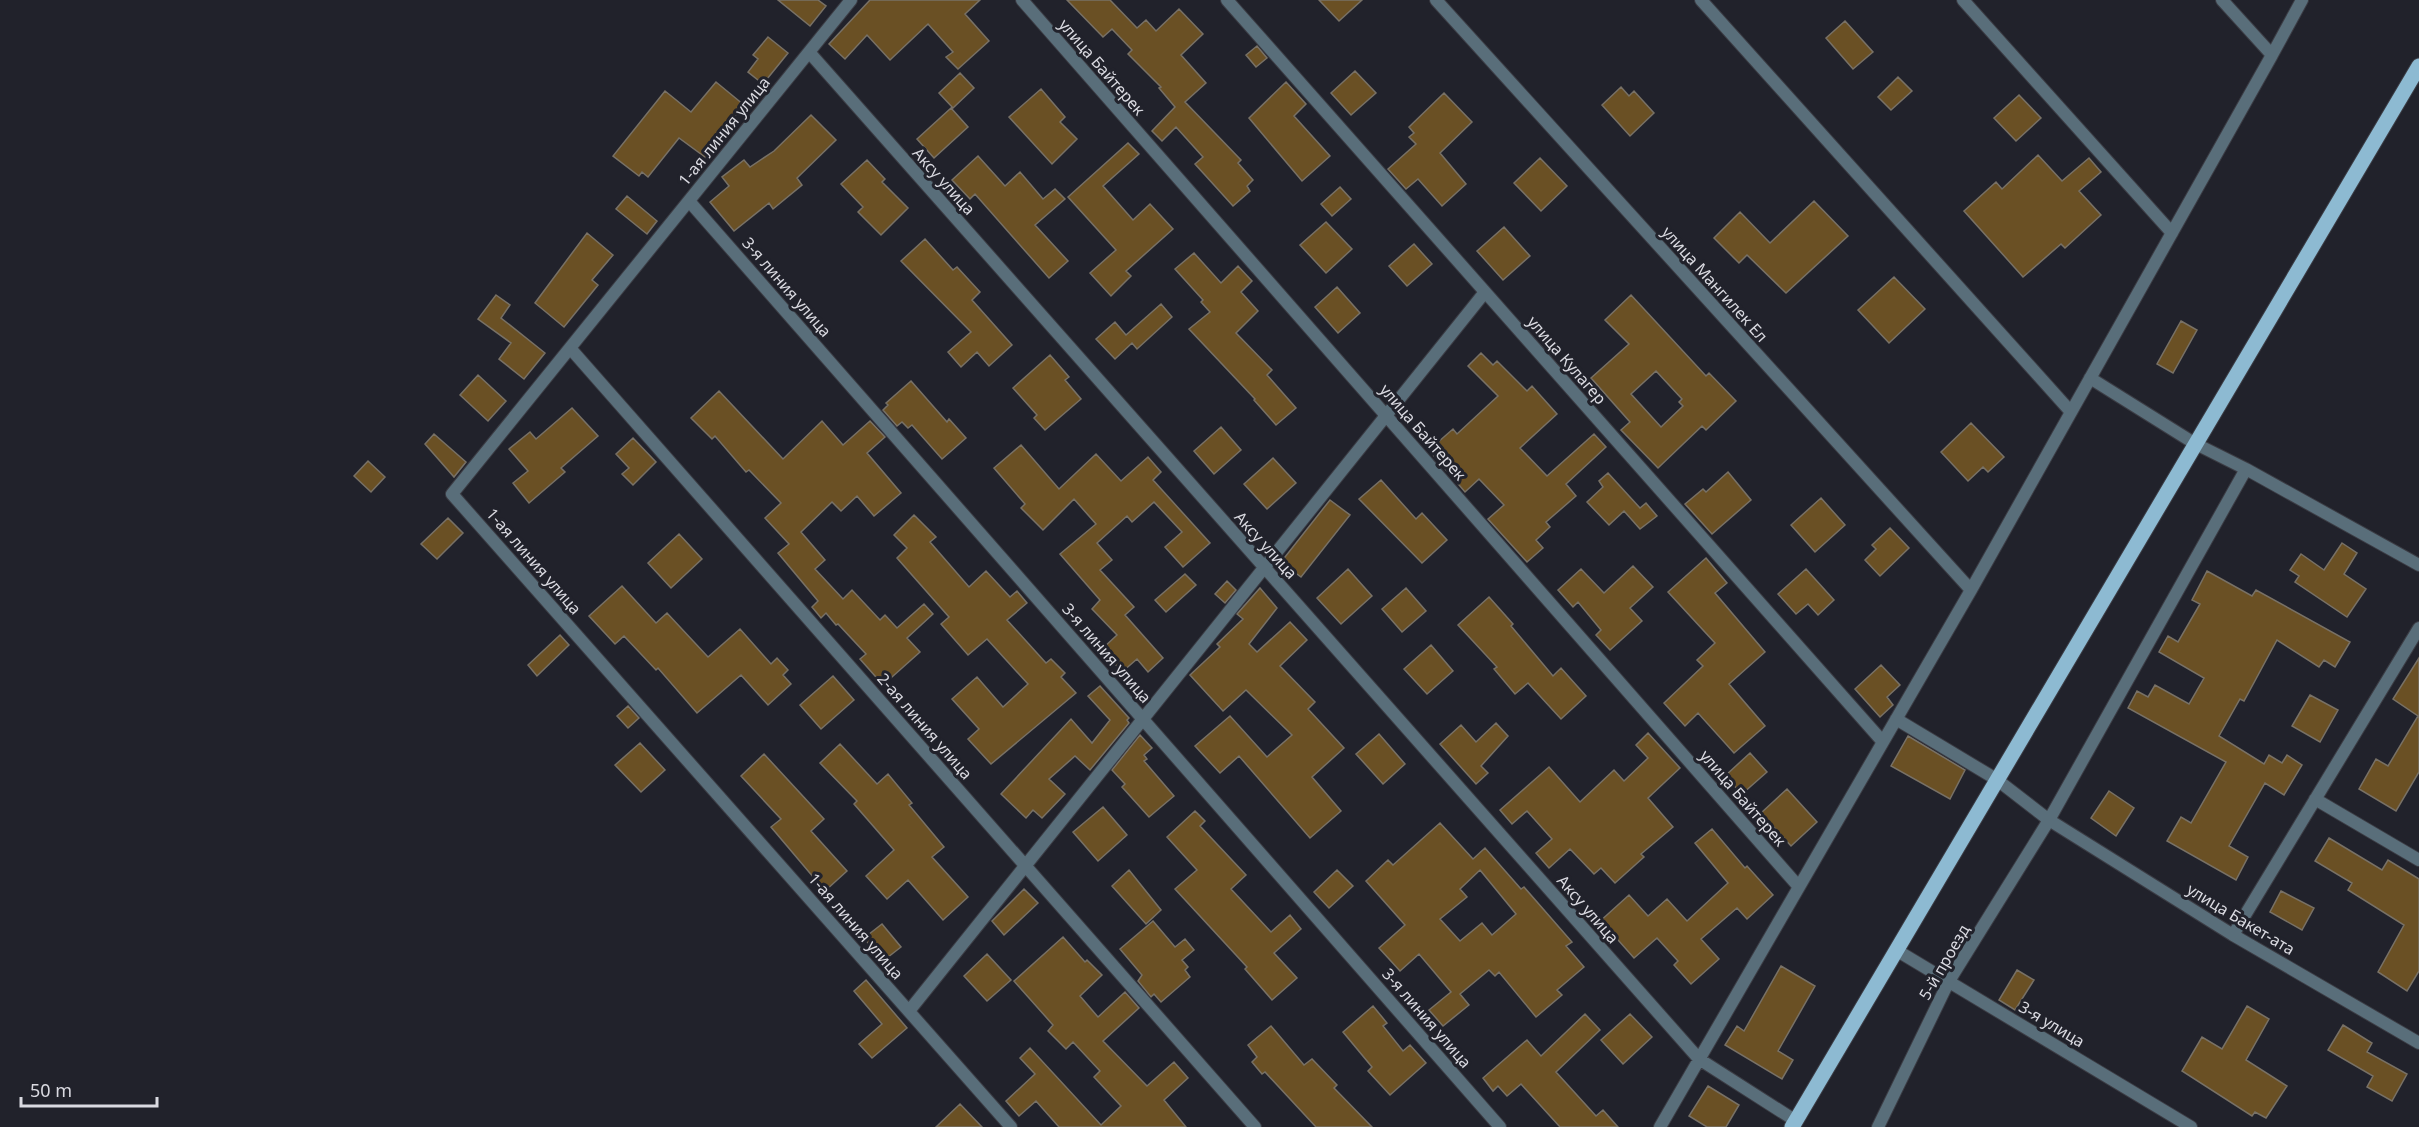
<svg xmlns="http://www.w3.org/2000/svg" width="2419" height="1127" viewBox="0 0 2419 1127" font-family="'Noto Sans',sans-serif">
  <rect width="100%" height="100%" fill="#21222b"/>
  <path fill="#6a5024" stroke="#787166" stroke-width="1.5" fill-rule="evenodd" d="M778,0h40l8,6 -16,20z
    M870,0h110l-15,14 24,27 -31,28 -12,-12 7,-5 -25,-28 -38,36 -23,-25 -22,24 -16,-15z
    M1067,0h43l27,28 9,-8 10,11 23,-22 24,25 -22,21 25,28 -21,19 56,58 -3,3 15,17 -6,6 3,5 -17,15 -38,-42 8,-7 -27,-30 -14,14 -10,-10 23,-24 -16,-19 2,-1 -33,-33 4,-4 -20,-21 -9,8z
    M1319,0h43l-23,21z
    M1845,21l28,31 -20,17 -27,-31z
    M768,37l20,16 -25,31 -15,-12 10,-13 -5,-4z
    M1257,46l10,12 -11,9 -10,-12z
    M1355,71l21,22 -25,22 -20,-22z
    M960,73l14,15 -21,20 -14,-15z
    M1898,77l14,14 -21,19 -13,-13z
    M716,82l28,23 -22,27 4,4 -17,24 -30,-22 -31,39 -6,-5 -3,4 -26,-20 52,-65 26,21z
    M1286,82l20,22 -12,12 36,40 -28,25 -53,-63z
    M1621,87l8,9 5,-5 20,22 -24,23 -28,-31z
    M1041,89l24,28 -5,5 17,17 -25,25 -43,-47z
    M1444,93l28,29 -32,31 26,31 -24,22 -24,-27 -12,10 -18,-20 28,-25 -7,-7 5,-4 -5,-6z
    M2019,95l22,23 -25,23 -22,-23z
    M951,108l17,19 -34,31 -17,-19z
    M811,115l25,25 -39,38 5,7 -29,24 -4,-6 -35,28 -24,-29 19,-16 -7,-9 22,-17 6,7 24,-16z
    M1128,143l11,11 -36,32 30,34 17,-16 23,25 -47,42 5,5 -20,20 -21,-23 26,-23 -48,-53z
    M2038,155l24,26 27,-23 12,14 -22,19 22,24 -36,33 -4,-4 -38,33 -59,-66 32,-29 6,7z
    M978,156l27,30 15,-14 23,27 12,-10 10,10 -30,26 33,36 -19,17 -74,-84 -5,5 -18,-19z
    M1540,158l27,28 -26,25 -27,-28z
    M867,160l18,19 -3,3 26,26 -27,27 -23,-23 5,-5 -22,-23z
    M1340,187l11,12 -19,17 -11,-12z
    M627,196l30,25 -10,13 -31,-25z
    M1814,201l34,35 -62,57 -39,-38 -8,8 -25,-25 26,-26 30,31z
    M1326,222l26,27 -26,24 -26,-28z
    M1504,227l26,29 -27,24 -26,-29z
    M587,233l26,22 -21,25 6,5 -34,42 -29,-24z
    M925,239l28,31 4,-3 23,25 -8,8 40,45 -23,21 -12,-14 -16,15 -13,-15 23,-20 -70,-71z
    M1414,244l18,20 -25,22 -18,-20z
    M1194,253l27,30 17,-17 14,15 -11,11 17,19 -22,22 36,37 -5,5 29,33 -20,17 -22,-25 1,-1 -66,-70 21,-17 -9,-10 2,-2 -28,-31z
    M1894,277l31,32 -36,34 -31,-33z
    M1337,287l23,26 -22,20 -23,-26z
    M496,295l14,10 -9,13 44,35 -21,26 -25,-20 12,-16 -33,-24z
    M1631,295l75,81 3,-3 27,28 -30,29 -4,-4 -44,42 -37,-38 9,-8 -39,-44 38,-34 -24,-24zM1656,371l26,28 -3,3 4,4 -22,21 -30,-33z
    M1161,304l11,13 -35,32 -5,-6 -17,16 -19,-20 19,-17 11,13z
    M2181,321l16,9 -24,43 -16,-9z
    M1481,353l12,12 4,-4 30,30 5,-5 25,28 -37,34 27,28 47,-42 12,13 -40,37 10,12 -30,26 4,5 -14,13 7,8 -16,14 -39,-43 16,-14 -25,-26 -14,13 -36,-42 24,-21 4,5 41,-38 -30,-30z
    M1050,355l19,22 -4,3 16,19 -36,31 -11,-12 3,-3 -24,-27z
    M478,375l28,26 -18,20 -28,-26z
    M911,381l36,41 2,-3 17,19 -24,21 -30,-34 -4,3 -6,-6 -5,4 -14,-16 5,-5 -2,-2z
    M719,391l64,68 39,-38 21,24 27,-24 15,16 -18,16 34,40 -27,23 -17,-20 -16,15 -9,-9 -31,30 24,28 -10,9 28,30 9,-9 28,30 5,-5 12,13 27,-24 9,10 -26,24 13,14 -37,33 -23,-26 6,-5 -28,-30 -2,1 -10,-12 -5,5 -9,-11 6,-6 -40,-48 11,-9 -24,-26 16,-15 -32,-33 -3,2 -31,-36 -3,3 -21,-21z
    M572,408l26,28 -37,32 4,4 -36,31 -16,-20 15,-12 -19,-22 21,-17 6,7z
    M1971,423l33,34 -16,15 -5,-5 -15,14 -27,-29z
    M1221,427l20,23 -27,24 -20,-23z
    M434,434l32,28 -12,15 -29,-33z
    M633,438l23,24 -23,23 -11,-11 7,-6 -13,-14z
    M1021,445l38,44 37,-35 25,27 27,-24 13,15 -8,8 57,63 -27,24 -18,-20 17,-15 -28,-30 -22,20 -5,-6 -30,27 15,17 -12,10 34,37 -9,8 38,43 -15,14 -11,-13 -15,13 -20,-23 15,-14 -25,-26 8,-9 -40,-46 36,-30 -22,-25 -31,31 -22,-22 4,-4 -31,-36z
    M1273,458l23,25 -29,26 -23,-25z
    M368,461l17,16 -14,15 -17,-16z
    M1728,472l23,28 -39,34 -27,-30 18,-15 3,3z
    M1608,473l32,35 6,-5 11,13 -17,13 -16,-18 -15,14 -22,-23 16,-15 -4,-6z
    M1381,480l35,39 6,-6 25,27 -25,23 -63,-64z
    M1821,498l24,27 -30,27 -24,-27z
    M1330,500l20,15 -49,62 -20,-15z
    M914,515l22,22 -6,5 39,45 17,-16 24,26 7,-6 10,12 -20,17 39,43 5,-4 14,14 -4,4 15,16 -85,71 -23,-25 11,-10 -27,-30 25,-22 26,30 25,-23 -41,-45 -19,16 -27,-31 8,-7 -52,-59 10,-10 -13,-13z
    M448,518l15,15 -26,26 -16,-15z
    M1890,528l19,20 -29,28 -15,-16 11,-11 -4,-4z
    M679,534l23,25 -31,29 -23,-25z
    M2342,543l15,10 -13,21 22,15 -19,28 -52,-35 4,-6 -9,-6 11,-16 23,16z
    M1706,558l21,25 -12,10 50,59 -36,32 36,42 -31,27 -36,-40 -13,13 -21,-23 39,-37 -6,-6 18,-17 -47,-51z
    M1633,566l20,21 -23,21 12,13 -32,29 -14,-15 5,-5 -23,-28 -5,5 -15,-17 23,-21 23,24z
    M1348,569l24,27 -31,28 -24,-26z
    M1806,569l28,31 -16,15 -10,-11 -12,10 -18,-20z
    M2207,571l45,25 4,-6 94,52 -15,25 -11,-7 -5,7 -42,-27 -33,61 -4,-2 -21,37 45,28 5,-9 13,8 5,-8 15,10 -18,30 -19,-12 -36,63 19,11 -12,23 -69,-39 14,-24 10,6 35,-61 -98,-54 9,-17 11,6 7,-12 34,19 15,-26 -45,-26 9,-16 10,6 22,-38 -8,-4z
    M1185,574l11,11 -30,27 -11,-12z
    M1227,581l9,9 -11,13 -10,-9z
    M622,586l34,37 11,-10 41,44 32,-28 31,35 6,-6 11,12 -5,5 8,9 -23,21 -27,-30 -44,38 -39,-45 -2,2 -32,-34 -9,8 -26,-28z
    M1260,588l17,20 -28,36 8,8 33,-30 17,18 -27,26 35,36 -7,7 36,39 -32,29 29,34 -31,27 -71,-82 -19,17 -25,-27 35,-30 37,41 25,-22 -46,-45 -23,21 -33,-36 30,-28 -3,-3 26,-25 -6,-5z
    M1406,588l20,23 -24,21 -20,-23z
    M1489,597l24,27 -2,2 42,50 8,-8 25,28 -25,23 -33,-36 -13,11 -21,-25 3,-2 -39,-42z
    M560,635l9,10 -32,31 -9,-11z
    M1431,645l22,26 -26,23 -23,-25z
    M2419,658v114l-23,39 -37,-22 17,-30 12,7 30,-50 -25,-17z
    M1881,665l19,20 -13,12 6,8 -13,12 -25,-28z
    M833,676l21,24 -33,29 -21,-24z
    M1100,686l29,32 -2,2 2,3 -39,47 -15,-14 -26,23 16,15 -23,24 -9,-8 -7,8 -25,-24 70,-75 21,24 18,-23 -22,-24z
    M2310,695l28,15 -18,32 -28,-16z
    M628,706l11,12 -11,10 -11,-12z
    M1496,723l12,13 -27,30 7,7 -12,11 -36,-40 21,-19 15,17z
    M1648,733l32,35 -32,30 25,29 -32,27 3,3 -29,26 -14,-15 -7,6 -24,-25 -21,19 -13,-15 16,-14 -25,-28 -15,13 -12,-14 49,-43 31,35 34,-32 10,11 24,-23 -12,-13z
    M1379,734l26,30 -22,20 -27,-30z
    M1140,735l12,13 -8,7 3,4 -3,2 30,35 -25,21 -27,-30 3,-3 -13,-14z
    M1908,736l57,34 -15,29 -59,-33z
    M640,743l25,27 -24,22 -26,-27z
    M840,744l37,40 11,-10 24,29 -3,2 35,42 -12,10 36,40 -25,23 -35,-40 -21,19 -21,-23 28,-26 -40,-46 3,-3 -37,-38z
    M1750,753l17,19 -25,22 -17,-18z
    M764,754l60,65 -13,12 36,40 -22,20 -54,-64 10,-8 -40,-43z
    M1787,789l30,33 -26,24 -30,-33z
    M2109,791l25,17 -18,28 -25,-18z
    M1103,807l24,28 -29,26 -25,-29z
    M1195,811l10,10 -5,5 46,49 -15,14 40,43 19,-17 11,14 -27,24 23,25 -25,22 -27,-31 2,-2 -72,-78 22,-19 -30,-33z
    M1440,823l33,36 12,-11 36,41 3,-2 48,55 -6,4 18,21 -27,23 5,5 -26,22 -37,-45 -4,4 -6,-6 -29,24 9,11 -26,21 -14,-16 22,-18 -32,-38 -19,17 -21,-23 26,-23 -39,-44 22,-21 5,5zM1480,870l36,44 -24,21 -10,-12 -22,18 -20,-22 27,-22 -7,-8z
    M1712,829l33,39 2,-2 26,29 -26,24 -10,-11 -36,31 18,20 -28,25 -17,-19 4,-4 -21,-23 -23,20 -23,-26 -3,3 -10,-12 31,-28 19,21 19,-17 20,22 41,-38 -33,-40z
    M2329,838l53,32 6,-10 31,19v92l-12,20 -29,-19 26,-47 -56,-35 4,-7 -37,-22z
    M1129,870l32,40 -15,14 -34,-38z
    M1337,870l16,16 -24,22 -15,-16z
    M1024,889l14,14 -34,32 -12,-14z
    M2281,891l33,17 -12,22 -32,-18z
    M1153,921l22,26 10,-8 9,11 -12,10 6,7 -3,3 5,7 -29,25 -7,-8 -3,3 -13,-16 4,-6 -22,-26z
    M882,924l19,23 -18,14 -19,-23z
    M1063,937l22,25 2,-2 15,15 -22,21 18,21 27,-25 14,16 -36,33 44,45 27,-24 14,16 -24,22 22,27h-127l-23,-26 -17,15 -13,-15 29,-27 -15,-16 10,-10 71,77 20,-19 -27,-29 6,-6 -27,-29 -7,7 -18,-18 5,-6 -39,-44z
    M987,954l24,26 -24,21 -23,-25z
    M1781,966l34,20 -37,65 15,9 -11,19 -57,-34 12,-19 7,5z
    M2017,970l17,10 -19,30 -16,-10z
    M866,980l41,48 -35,30 -13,-14 23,-20 -28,-33z
    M1373,1006l14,17 -4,3 20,25 7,-6 16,18 -36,32 -22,-24 4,-4 -29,-35z
    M2247,1006l22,13 -23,41 41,26 -21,32 -11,-6 -3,4 -70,-45 20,-34 20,12z
    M1585,1014l15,16 -44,42 40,44 7,-6 15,17h-58l-39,-43 -14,12 -9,-10 -5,5 -10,-13 44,-38 14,16z
    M1630,1014l22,23 -29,27 -22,-24z
    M2343,1025l29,18 -5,9 40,22 -15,27 -25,-14 6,-11 -45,-26z
    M1271,1026l33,39 8,-6 25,26 -3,3 38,39h-56l-51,-55 -3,2 -10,-12 5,-5 -9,-12z
    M1708,1086l31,19 -13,22h-19l-18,-11z
    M960,1104l22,23h-46z"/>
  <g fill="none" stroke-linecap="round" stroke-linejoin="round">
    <defs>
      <path id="street" d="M851,0l-399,494 559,633
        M1022,0l777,887
        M1227,0l656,742
        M1436,0l535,590
        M1701,0l370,412
        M1963,0l209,233
        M809,52l890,1007 97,62
        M2272,55l30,-55
        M689,201l811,926
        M570,348l685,779
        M2090,378l104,65 52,26
        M1896,719l100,60 53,41 184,115 186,108
        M2315,799l104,61
        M2233,935l186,-307
        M1896,950l295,177
        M909,1011l576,-719
        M1660,1127l311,-537 301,-535 -50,-55
        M1878,1127l71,-146 100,-161 197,-351 173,96"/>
      <path id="primary" d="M1792,1127l627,-1061"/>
    </defs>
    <use href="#street" stroke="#3b3c44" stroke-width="14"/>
    <use href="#primary" stroke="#3b3c44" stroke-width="17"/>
    <use href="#street" stroke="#596e7a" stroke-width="12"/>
    <use href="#primary" stroke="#8dbad2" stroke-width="15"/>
  </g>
  <g text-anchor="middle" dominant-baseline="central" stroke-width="6" stroke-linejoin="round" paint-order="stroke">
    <g font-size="16" fill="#dadae1" stroke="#21222b">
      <text transform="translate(1102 67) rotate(49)">улица Байтерек</text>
      <text transform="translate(724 131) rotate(-51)">1-ая линия улица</text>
      <text transform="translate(944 181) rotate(48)">Аксу улица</text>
      <text transform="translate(1715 284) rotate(48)">улица Мангилек Ел</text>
      <text transform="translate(787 287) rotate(49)">3-я линия улица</text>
      <text transform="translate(1567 360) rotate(49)">улица Кулагер</text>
      <text transform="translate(1423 432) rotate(49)">улица Байтерек</text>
      <text transform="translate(1266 545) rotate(48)">Аксу улица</text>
      <text transform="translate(534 561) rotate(49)">1-ая линия улица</text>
      <text transform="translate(1107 653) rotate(49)">3-я линия улица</text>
      <text transform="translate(925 726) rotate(49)">2-ая линия улица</text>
      <text transform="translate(1743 798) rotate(49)">улица Байтерек</text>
      <text transform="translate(1588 909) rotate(49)">Аксу улица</text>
      <text transform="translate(2241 919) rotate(31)">улица Бакет-ата</text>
      <text transform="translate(856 926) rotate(49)">1-ая линия улица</text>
      <text transform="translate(1944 962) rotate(-60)">5-й проезд</text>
      <text transform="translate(1427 1018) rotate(49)">3-я линия улица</text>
      <text transform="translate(2052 1024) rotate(31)">3-я улица</text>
    </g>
  </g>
  <path d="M21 1097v9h136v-9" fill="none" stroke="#dadae1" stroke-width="3"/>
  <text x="30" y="1097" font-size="18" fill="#dadae1" stroke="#21222b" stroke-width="4.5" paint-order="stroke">50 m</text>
</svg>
